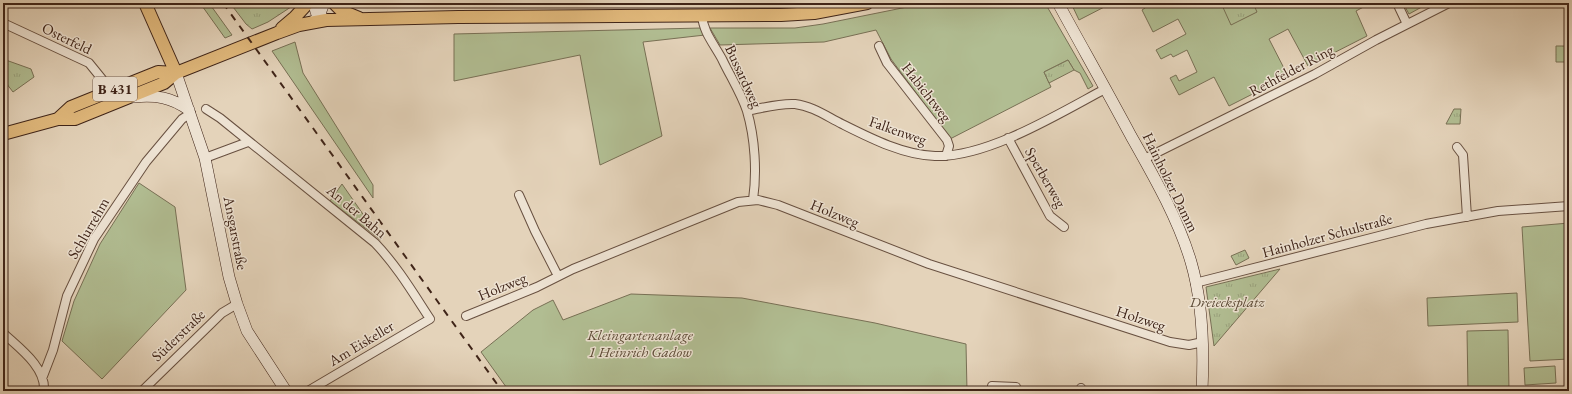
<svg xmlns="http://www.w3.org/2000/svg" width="1572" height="394" viewBox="0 0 1572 394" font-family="'EB Garamond',serif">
  <defs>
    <pattern id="park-tufts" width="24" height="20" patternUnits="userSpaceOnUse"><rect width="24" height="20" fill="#b1bd92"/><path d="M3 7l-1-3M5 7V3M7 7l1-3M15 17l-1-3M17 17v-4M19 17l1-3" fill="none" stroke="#99a27d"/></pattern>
  </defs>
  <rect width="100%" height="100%" fill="#e4d3ba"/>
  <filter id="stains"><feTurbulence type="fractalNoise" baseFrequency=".005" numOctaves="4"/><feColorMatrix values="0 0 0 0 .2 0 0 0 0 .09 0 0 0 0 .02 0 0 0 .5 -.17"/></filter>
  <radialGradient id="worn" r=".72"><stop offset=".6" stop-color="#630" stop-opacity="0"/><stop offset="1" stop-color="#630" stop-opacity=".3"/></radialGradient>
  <path fill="#b1bd92" stroke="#787055" d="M200,3h9l23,32 -7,3z
    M362,3h420l-420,4z
    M927,3h118l48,83 -5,3 -8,-16 -6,-3 -6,-10 -24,12 7,15 -101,52 -59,-80 -15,-29 -52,12 -104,3 -10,-17h85l28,-4z
    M1071,3h41l-33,17z
    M1142,3h229l-15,8 11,25 -59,30 -20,-37 -19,10 19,37 -59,30 -15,-29 -35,18 -9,-17 6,-3 3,6 18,-9 -10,-22 -14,7 -2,-3 -10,5 -5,-9 30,-16 -8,-15 -25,13 -11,-22 3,-2z
    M1403,3h26l-20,11z
    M701,28l4,7 -62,7 19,94 -62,29 -20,-110 -126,26v-47z
    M295,42l8,31 70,112v13l-101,-147z
    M139,183l36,24 11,83 -84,89 -40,-38 12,-40 26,-57z
    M342,184l39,56 -51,-39z
    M1569,223v136l-39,2 -8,-134z
    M1517,293l1,29 -90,4 -1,-28z
    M631,294l111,4 133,25 91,21 1,47h-458l-28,-39 52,-42 20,-10 10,20z
    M1508,330l1,61h-41l-1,-60z
    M1555,366l1,17 -31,2 -1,-17z"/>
  <path fill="url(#park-tufts)" stroke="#787055" d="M230,3h67l-29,19 -16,7 -6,-5z
    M1221,3h32l4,9 -26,13z
    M1556,46h13v16h-13z
    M3,59l28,10 3,8 -21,15 -10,-13z
    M1068,60l6,10 -25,13 -5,-11z
    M1454,109h7l-1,15h-14z
    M1245,250l4,8 -13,7 -5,-9z
    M1280,269l-66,77 -8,-59z"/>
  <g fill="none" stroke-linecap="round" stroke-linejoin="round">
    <defs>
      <path id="street" d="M1397,3l10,21
        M702,15c1,17 12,29 20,44 8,17 19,34 25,52 8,27 10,61 6,89
        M3,23l86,40 13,16 5,13
        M879,46l8,17 60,77 2,6 -3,10
        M206,109l14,9 155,125c22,23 38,50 55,76l-122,72
        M747,111c15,-3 32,-8 48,-7 17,2 31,12 47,20 28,14 61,31 93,32 52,2 125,-43 170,-67
        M1008,138l42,78 14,11
        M1457,147l6,8 4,62
        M205,158l43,-16
        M1144,159l171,-85 61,-34 73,-37
        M519,195l16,36 23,45
        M1195,283l231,-59 72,-13 71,-5
        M466,316l71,-29 36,-18 165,-67 20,-2 20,5 151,59 241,78 19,3 14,-3
        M3,333c16,15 43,34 41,58
        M43,376l10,-26 14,-54 27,-57 52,-77 36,-43 9,-6
        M992,386l24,1v4
        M142,391l80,-78 15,-9
        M1081,391v-3"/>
      <path id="secondary" d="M314,3l2,9 8,7
        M1058,3c24,44 49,88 73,133 22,39 47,82 60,126 12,41 13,87 11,129
        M313,22l6,-6 5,-13
        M176,73l29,85 24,119 8,27 10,27 39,60
        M134,97c22,-2 37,0 55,13"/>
      <path id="primary" d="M145,3l31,70
        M334,3l8,8 17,7
        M282,28l13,-11 13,-14
        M58,119l13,-12 87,-35 18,1
        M3,134l55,-15h17l89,-36 12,-10 101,-40 22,-8 27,-5 132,-3 323,-2 33,-2 53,-10"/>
    </defs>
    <use href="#street" stroke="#685040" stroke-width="10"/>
    <use href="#secondary" stroke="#3f2418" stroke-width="12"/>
    <use href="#primary" stroke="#3f2418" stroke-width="14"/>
    <use href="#street" stroke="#ede2d2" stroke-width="8"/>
    <use href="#secondary" stroke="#ede2d2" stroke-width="11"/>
    <use href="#primary" stroke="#e2ba7d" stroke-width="12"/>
    <path stroke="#3f2418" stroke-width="2" stroke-dasharray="7 7" stroke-linecap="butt" d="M223,3l279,388"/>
  </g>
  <g text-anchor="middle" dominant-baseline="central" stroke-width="3" stroke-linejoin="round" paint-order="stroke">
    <rect fill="#ede2d2" stroke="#735d50" stroke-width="1" x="93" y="77" width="44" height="24" rx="3"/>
    <g font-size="14" font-weight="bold" fill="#3f2418">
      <text x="115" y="89">B 431</text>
    </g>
    <g font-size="15" fill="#3f2418" stroke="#ede2d2">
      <text transform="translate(67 38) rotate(26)">Osterfeld</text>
      <text transform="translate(1291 70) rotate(-28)">Rethfelder Ring</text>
      <text transform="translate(744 76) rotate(65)">Bussardweg</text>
      <text transform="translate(927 92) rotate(52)">Habichtweg</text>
      <text transform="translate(898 130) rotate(19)">Falkenweg</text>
      <text transform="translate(1046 177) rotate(60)">Sperberweg</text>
      <text transform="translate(1171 182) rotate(64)">Hainholzer Damm</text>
      <text transform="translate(357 211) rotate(40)">An der Bahn</text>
      <text transform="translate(835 213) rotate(22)">Holzweg</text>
      <text transform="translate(88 228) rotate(-60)">Schlurrehm</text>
      <text transform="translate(236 233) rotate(79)">Ansgarstraße</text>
      <text transform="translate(1327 235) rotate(-15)">Hainholzer Schulstraße</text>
      <text transform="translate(502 286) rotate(-22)">Holzweg</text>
      <text transform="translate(1141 318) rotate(18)">Holzweg</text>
      <text transform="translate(178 335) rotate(-44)">Süderstraße</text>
      <text transform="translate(361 343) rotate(-31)">Am Eiskeller</text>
    </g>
    <g font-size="15" font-style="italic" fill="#5c4a36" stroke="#ede2d2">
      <text x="1227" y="301">Dreiecksplatz</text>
      <text x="640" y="334">Kleingartenanlage<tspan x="640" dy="17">1 Heinrich Gadow</tspan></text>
    </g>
  </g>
  <rect width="1572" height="394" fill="none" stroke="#e4d3ba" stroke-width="16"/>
  <rect x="4" y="4" width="1564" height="386" fill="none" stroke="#3f2418" stroke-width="2"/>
  <rect x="8" y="8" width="1556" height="378" fill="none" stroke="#3f2418"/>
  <rect width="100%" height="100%" filter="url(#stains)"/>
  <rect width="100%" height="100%" fill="url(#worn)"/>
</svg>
